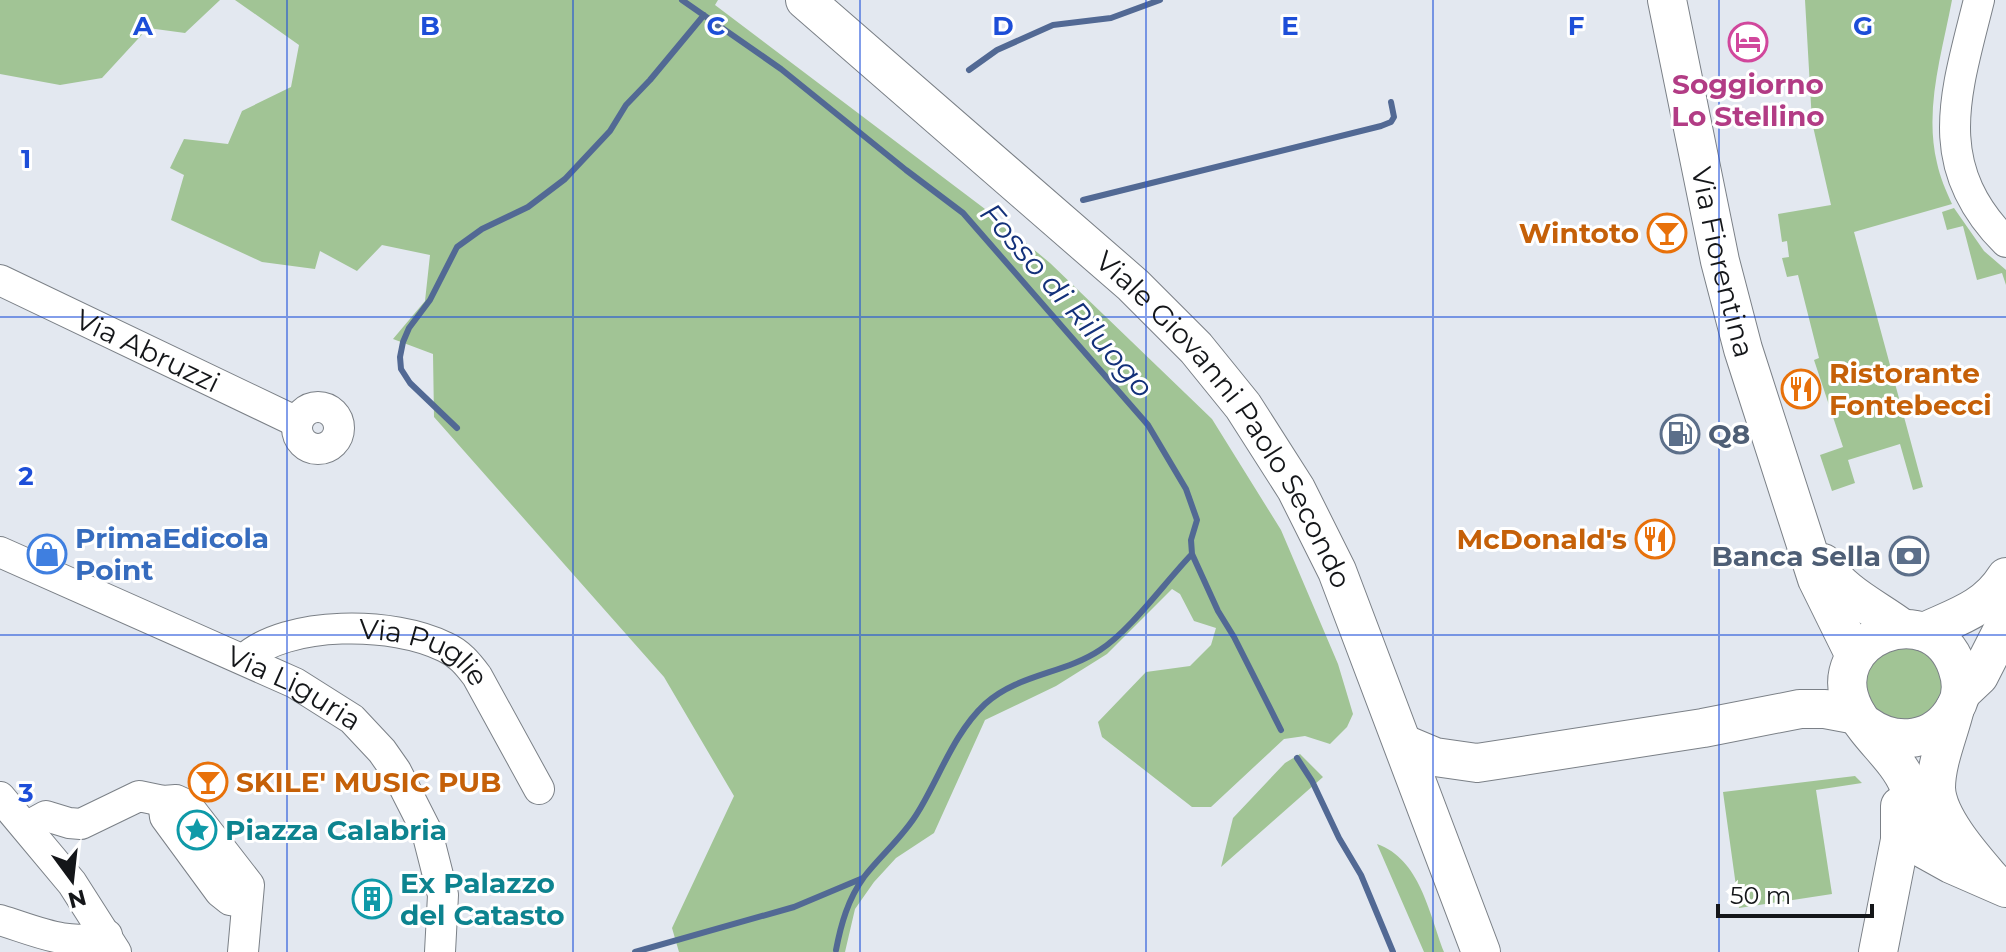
<svg xmlns="http://www.w3.org/2000/svg" width="2006" height="952" viewBox="0 0 2006 952" font-family="Montserrat,sans-serif">
  <rect width="100%" height="100%" fill="#e3e8f0"/>
  <path fill="#a1c495" d="M0,0h220l-35,33 -37,-5 -46,50 -42,7 -60,-11z
    M235,0h483l-3,5 270,204 65,54 162,156 69,111 57,134 15,50 -6,13 -17,17 -25,-8 -21,3 -73,68h-19l-90,-70 -4,-15 48,-50 44,-6 21,-21 5,-17 -22,-7 -14,-27 -8,-5 -65,65 -51,32 -71,34 -51,113 -38,25 -22,24 -19,27 -10,43h-166l-7,-24 62,-132 -70,-119 -230,-260 -1,-63 -40,-15 32,-38 5,-46 -48,-10 -25,26 -37,-20 -5,18 -53,-7 -91,-42 13,-45 -14,-7 14,-29 44,5 14,-33 49,-24 8,-42z
    M1805,0h147c-10,53 -28,109 -15,163 3,14 9,28 15,41l-98,28 69,255 -10,3 -13,-46 -52,16 7,23 -23,8 -12,-36 23,-8 -29,-87 5,-2 -21,-83 -11,2 -5,-19 7,-1 -2,-16 -5,1 -4,-28 53,-9 -19,-83z
    M1954,208l30,43 22,19v15l-4,-12 -25,7 -14,-54 -16,4 -5,-18z
    M1888,647l40,1 20,34 -17,36 -39,5 -20,-17 -7,-26 4,-13z
    M1300,754l23,23 -102,90 12,-49 52,-55z
    M1855,776l7,7 -46,7 16,104 -93,14 -16,-116z
    M1377,844c43,15 52,69 67,108h-20z"/>
  <g fill="none" stroke-linecap="round" stroke-linejoin="round">
    <path stroke="#526994" stroke-width="6" d="M682,0l99,69 125,101 57,43 185,212 38,64 11,31 -6,20 1,14 26,57 16,26 47,93
      M969,70l28,-20 56,-25 58,-7 49,-18
      M1083,200l298,-74 10,-4 3,-5 -3,-15
      M457,428l-47,-45 -9,-14 -1,-12 3,-15 6,-14 21,-28 27,-53 25,-18 46,-22 37,-28 45,-48 16,-26 24,-25 54,-65
      M1297,758l15,23 27,57 22,37 32,77
      M836,950c5,-26 12,-51 28,-73 17,-22 40,-41 54,-65 22,-36 36,-79 67,-108 33,-30 79,-30 115,-54 31,-20 65,-68 92,-96
      M635,952l159,-45 69,-29"/>
    <defs>
      <g id="minor">
        <path d="M1979,0c-23,93 -50,165 27,242"/>
        <path id="s1" d="M0,280l297,142"/>
        <circle cx="318" cy="428" r="21"/>
        <path id="s2" d="M0,552l295,131 57,36 30,32 14,20 31,61 16,63 -3,57"/>
        <path id="s3" d="M244,659c43,-39 150,-38 201,-12 14,6 23,17 32,29l62,113"/>
        <path d="M0,797l72,86 44,69"/>
        <path d="M163,801l2,16 55,75 10,8 17,3"/>
        <path d="M26,827l20,-11 23,7 12,1 58,-28 24,5 13,-1 11,5 62,80 -6,67"/>
        <path d="M0,920c36,11 70,28 107,15"/>
      </g>
      <g id="major">
        <path id="s4" d="M805,0l328,285 63,63 47,58 53,83 41,82 144,381"/>
        <path id="s5" d="M1667,0l53,261 23,88 74,230 38,77"/>
        <path d="M1823,563c20,32 51,44 80,66"/>
        <path d="M1924,632c32,-15 62,-23 82,-55"/>
        <path d="M1961,693l18,-17 27,-53"/>
        <path d="M1955,708c-6,25 -19,54 -19,80 1,30 36,69 55,91"/>
        <path d="M1866,725c30,22 70,17 89,-17 8,-13 7,-27 2,-41 -26,-74 -138,-28 -103,42 14,28 42,47 54,75 10,20 5,46 16,65l27,15 55,24"/>
        <path d="M1404,744l31,13 42,6 226,-35 97,-19h25l32,6"/>
        <path d="M1878,952l22,-112v-34"/>
      </g>
    </defs>
    <use href="#minor" stroke="#7b8087" stroke-width="32"/>
    <use href="#major" stroke="#7b8087" stroke-width="40"/>
    <use href="#minor" stroke="#fff" stroke-width="30"/>
    <use href="#major" stroke="#fff" stroke-width="38"/>
  </g>
  <path fill="none" stroke="#1d4ed8" stroke-width="2" stroke-opacity="0.55" d="M287,0v952M573,0v952M860,0v952M1146,0v952M1433,0v952M1719,0v952M0,317h2006M0,635h2006"/>
  <defs>
    <symbol id="hotel-ring" viewBox="-11 -11 22 22"><circle r="9.5" fill="#fff" stroke="#d1479c" stroke-width="1.5"/><path d="M-6-4.5h1.5V1H6V5H4.5V3h-9V5H-6ZM-4 0a1.8 1.8 0 1 1 3.6 0ZM.5 0V-2.5h3Q6-2.5 6 0Z" fill="#d1479c"/></symbol>
    <symbol id="bar-ring" viewBox="-11 -11 22 22"><circle r="9.5" fill="#fff" stroke="#e8710a" stroke-width="1.5"/><path d="M-6-5H6L.8 .8V4.5H3.5V6h-7V4.5H-.8V.8Z" fill="#e8710a"/></symbol>
    <symbol id="restaurant-ring" viewBox="-11 -11 22 22"><circle r="9.5" fill="#fff" stroke="#e8710a" stroke-width="1.5"/><path d="M-5-6h1v4h1v-4h1v4h1v-4h1v5L-1.5 .5V6h-2V.5L-5-1ZM5-6V6H3V1.5H1.5Q1.5-4 5-6Z" fill="#e8710a"/></symbol>
    <symbol id="fuel-ring" viewBox="-11 -11 22 22"><circle r="9.5" fill="#fff" stroke="#5c6f8a" stroke-width="1.5"/><path d="M-5.5-6h7V0h2V4h1.3V-2.5L3-4.5l.8-.8L6-3V5H2.5V1h-1V6h-7ZM-4.2-4.7v3.2H.2V-4.7Z" fill="#5c6f8a"/></symbol>
    <symbol id="shop-ring" viewBox="-11 -11 22 22"><circle r="9.5" fill="#fff" stroke="#3f7fe0" stroke-width="1.5"/><path d="M-5-2.5h2.3a2.7 3.5 0 0 1 5.4 0H5L5.5 6h-11ZM-1.5-2.5h3a1.5 2.3 0 0 0-3 0Z" fill="#3f7fe0"/></symbol>
    <symbol id="bank-ring" viewBox="-11 -11 22 22"><circle r="9.5" fill="#fff" stroke="#5c6f8a" stroke-width="1.5"/><path d="M-6-4H6V4H-6ZM0-2.3a2.3 2.3 0 1 0 0 4.6a2.3 2.3 0 1 0 0-4.6Z" fill="#5c6f8a"/></symbol>
    <symbol id="sight-ring" viewBox="-11 -11 22 22"><circle r="9.5" fill="#fff" stroke="#0f9aa8" stroke-width="1.5"/><path d="M0-6L1.8-2.2L6-1.7L2.9 1.2L3.7 5.4L0 3.3L-3.7 5.4L-2.9 1.2L-6-1.7L-1.8-2.2Z" fill="#0f9aa8"/></symbol>
    <symbol id="building-ring" viewBox="-11 -11 22 22"><circle r="9.5" fill="#fff" stroke="#0f9aa8" stroke-width="1.5"/><path d="M-4-6H4V6H1V3H-1V6H-4ZM-2.5-4.3h1.7v1.8h-1.7ZM.8-4.3h1.7v1.8H.8ZM-2.5-1h1.7V.8h-1.7ZM.8-1h1.7V.8H.8Z" fill="#0f9aa8"/></symbol>
  </defs>
  <g fill-rule="evenodd">
    <use href="#hotel-ring" x="1726" y="20" width="44" height="44"/>
    <use href="#bar-ring" x="1645" y="211" width="44" height="44"/>
    <use href="#restaurant-ring" x="1779" y="367" width="44" height="44"/>
    <use href="#fuel-ring" x="1658" y="412" width="44" height="44"/>
    <use href="#restaurant-ring" x="1633" y="517" width="44" height="44"/>
    <use href="#shop-ring" x="25" y="532" width="44" height="44"/>
    <use href="#bank-ring" x="1887" y="534" width="44" height="44"/>
    <use href="#bar-ring" x="186" y="760" width="44" height="44"/>
    <use href="#sight-ring" x="175" y="808" width="44" height="44"/>
    <use href="#building-ring" x="350" y="877" width="44" height="44"/>
  </g>
  <g text-anchor="middle" dominant-baseline="central" stroke-width="6" stroke-linejoin="round" paint-order="stroke">
    <g font-size="28" font-weight="bold" fill="#b23c85" stroke="#fff">
      <text x="1748" y="84">Soggiorno<tspan x="1748" dy="32">Lo Stellino</tspan></text>
    </g>
    <g font-size="28" font-weight="bold" fill="#c56008" stroke="#fff" text-anchor="end">
      <text x="1639" y="233">Wintoto</text>
      <text x="1829" y="373" text-anchor="start">Ristorante<tspan x="1829" dy="32">Fontebecci</tspan></text>
      <text x="1627" y="539">McDonald's</text>
      <text x="236" y="782" text-anchor="start">SKILE' MUSIC PUB</text>
    </g>
    <g font-size="28" fill="#141619" stroke="#fff">
      <text stroke="none"><textPath href="#s5" startOffset="268">Via Fiorentina</textPath></text>
      <text stroke="none"><textPath href="#s1" startOffset="164">Via Abruzzi</textPath></text>
      <text stroke="none"><textPath href="#s4" startOffset="598">Viale Giovanni Paolo Secondo</textPath></text>
      <text stroke="none"><textPath href="#s3" startOffset="192">Via Puglie</textPath></text>
      <text stroke="none"><textPath href="#s2" startOffset="324">Via Liguria</textPath></text>
    </g>
    <g font-size="28" font-weight="bold" fill="#4e5e75" stroke="#fff" text-anchor="start">
      <text x="1708" y="434">Q8</text>
      <text x="1881" y="556" text-anchor="end">Banca Sella</text>
    </g>
    <g font-size="28" font-weight="bold" fill="#366cbe" stroke="#fff" text-anchor="start">
      <text x="75" y="538">PrimaEdicola<tspan x="75" dy="32">Point</tspan></text>
    </g>
    <g font-size="28" font-weight="bold" fill="#0d838f" stroke="#fff" text-anchor="start">
      <text x="225" y="830">Piazza Calabria</text>
      <text x="400" y="883">Ex Palazzo<tspan x="400" dy="32">del Catasto</tspan></text>
    </g>
    <g font-size="30" font-style="italic" fill="#13317a" stroke="#fff">
      <text transform="translate(1067 300) rotate(49)">Fosso di Riluogo</text>
    </g>
  </g>
  <g font-size="26" text-anchor="middle" font-weight="bold" fill="#1d4ed8" stroke="#fff" stroke-width="6" stroke-linejoin="round" paint-order="stroke">
    <text x="143" y="35">A</text>
    <text x="430" y="35">B</text>
    <text x="716" y="35">C</text>
    <text x="1003" y="35">D</text>
    <text x="1290" y="35">E</text>
    <text x="1576" y="35">F</text>
    <text x="1863" y="35">G</text>
    <text x="26" y="168">1</text>
    <text x="26" y="485">2</text>
    <text x="26" y="802">3</text>
  </g>
  <g transform="translate(72 880) rotate(165)" stroke="#ffffff" stroke-width="6" paint-order="stroke">
  <path d="M0-6L14 30L0 20L-14 30Z" fill="#141619"/>
  <text y="-12" font-size="22" font-weight="bold" text-anchor="middle" fill="#141619">N</text>
  </g>
  <path d="M1718 904v12h154v-12" fill="none" stroke="#141619" stroke-width="4"/>
  <text x="1730" y="904" font-size="24" fill="#141619" stroke="#ffffff" stroke-width="6" paint-order="stroke">50 m</text>
</svg>
